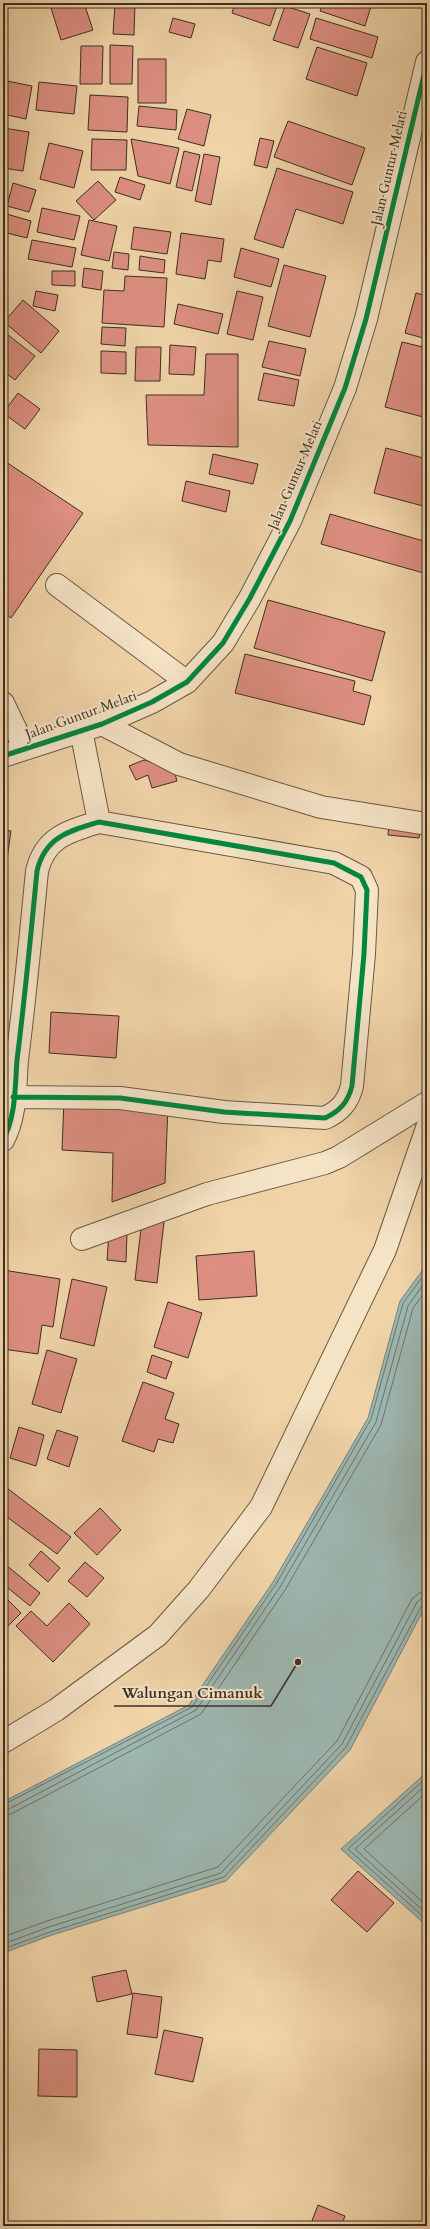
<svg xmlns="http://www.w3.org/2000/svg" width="430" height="2229" viewBox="0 0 430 2229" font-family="Cardo,serif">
  <rect width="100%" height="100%" fill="#f0d4a8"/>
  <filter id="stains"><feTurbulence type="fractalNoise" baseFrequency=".005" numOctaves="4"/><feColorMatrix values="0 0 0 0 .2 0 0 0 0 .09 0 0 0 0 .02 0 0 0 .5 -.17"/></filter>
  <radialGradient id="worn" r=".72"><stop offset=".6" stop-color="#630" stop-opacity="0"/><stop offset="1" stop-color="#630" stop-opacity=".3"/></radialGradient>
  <path fill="#9db7b1" stroke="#768179" d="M427,1264v339l-77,147 -124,131 -174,54 -49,18v-151l186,-97 84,-123 95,-164 32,-117z
    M427,1772v154l-86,-77z"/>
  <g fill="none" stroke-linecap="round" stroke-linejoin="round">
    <path stroke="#6c736a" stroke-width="1" d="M427,1777l-79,72 79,71
      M427,1784l-72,65 72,65
      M427,1792l-63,57 63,57
      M3,1805l189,-98 84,-123 95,-165 32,-116 24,-32
      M3,1810l6,-1 187,-99 84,-123 96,-165 32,-116 19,-27
      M3,1816l8,-2 190,-100 84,-124 96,-165 32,-117 14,-19
      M3,1937l44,-16 171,-54 119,-126 75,-142 7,-6 8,-2
      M3,1944l46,-17 172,-54 121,-129 75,-142 5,-4 5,-1
      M3,1949l47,-17 174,-55 122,-130 76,-142 5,-3"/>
  </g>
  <path fill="#dd8f81" stroke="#3c2f24" d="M68,3h16l9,27 -32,10 -10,-32z
    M115,3h20l-1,32 -21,-1z
    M205,3h18l-2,5z
    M235,3h43l-8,23 -38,-13z
    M323,3h49l-7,23 -45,-15z
    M285,6l25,8 -12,34 -25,-8z
    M173,18l22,6 -4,14 -22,-6z
    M316,18l62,19 -6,21 -62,-19z
    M110,45l23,1 -1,38h-22z
    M81,46h22l-1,38h-22z
    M317,47l50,16 -10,33 -51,-17z
    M138,59h28v44h-28z
    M7,81l25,5 -6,33 -23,-5z
    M39,82l38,4 -3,28 -38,-4z
    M90,95l38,2 -1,35 -39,-2z
    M139,106l38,4 -1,20 -39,-4z
    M187,109l24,6 -7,31 -26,-7z
    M288,121l77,27 -13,37 -78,-28z
    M3,128l26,4 -6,39 -20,-3z
    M260,138l14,3 -7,27 -13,-3z
    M92,139l35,1 -1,30h-35z
    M131,139l48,9 -9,36 -32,-8z
    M49,143l34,8 -9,37 -34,-9z
    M184,151l16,4 -8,36 -16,-4z
    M204,154l16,3 -9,48 -16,-4z
    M277,168l76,24 -10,32 -47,-15 -13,39 -29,-9z
    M120,177l25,8 -5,15 -25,-8z
    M98,181l18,19 -22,20 -18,-19z
    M13,183l23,7 -7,22 -22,-6z
    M42,208l38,8 -6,24 -37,-8z
    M3,213l28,8 -4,17 -24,-6z
    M89,220l28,6 -8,35 -28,-6z
    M134,227l37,5 -4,22 -36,-5z
    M181,233l43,6 -3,23 -13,-2 -3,19 -29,-5z
    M32,240l44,8 -4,19 -44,-8z
    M241,248l38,11 -8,28 -37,-10z
    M114,252l15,2 -1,16 -16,-2z
    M140,256l25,4 -1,13 -25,-3z
    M284,265l42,11 -16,61 -42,-11z
    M84,268l19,3 -2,19 -19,-3z
    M52,271h23v15l-23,-1z
    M125,276l42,2 -3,49 -62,-4 2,-33 20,1z
    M36,291l22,4 -3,16 -22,-5z
    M237,291l26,6 -10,43 -26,-6z
    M416,293l11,3v43l-22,-6z
    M23,300l36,31 -18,22 -37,-31z
    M178,304l45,10 -5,20 -44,-10z
    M102,327l24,1 -1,18 -24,-2z
    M3,331l32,25 -20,24 -12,-9z
    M269,341l37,8 -6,27 -38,-9z
    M402,342l25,6v70l-42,-11z
    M170,345l26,2 -2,28 -25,-1z
    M136,347h25l-1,34h-25z
    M101,351l25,1v22l-25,-1z
    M206,354h32v93l-90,-2 -2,-50h58z
    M264,373l35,7 -5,26 -36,-6z
    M18,393l22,16 -15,20 -22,-16z
    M386,448l41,11v48l-53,-14z
    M213,454l45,10 -5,20 -44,-10z
    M3,460l80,53 -72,105 -8,-6z
    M186,481l44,10 -4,21 -44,-11z
    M330,514l97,28v32l-106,-30z
    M268,600l117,32 -13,49 -118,-33z
    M245,654l110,27 -2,10 18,5 -7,29 -129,-32z
    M144,760l29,7 4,14 -25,7 -4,-13 -12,5 -7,-14z
    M389,821l32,3 -2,14 -31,-3z
    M3,830l8,1 -8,57z
    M51,1012l68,4 -3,42 -67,-5z
    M64,1100l104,5 -3,78 -53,19 1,-49 -51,-3z
    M142,1220l22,2 -7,61 -22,-3z
    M109,1233l18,1 -1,28 -19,-2z
    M254,1251l3,45 -58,4 -3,-44z
    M3,1270l57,9 -7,48 -11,-2 -4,29 -35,-5z
    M72,1279l35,8 -13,59 -34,-8z
    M168,1302l34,11 -14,45 -34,-11z
    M47,1350l30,9 -16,54 -29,-9z
    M152,1355l20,7 -6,17 -19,-7z
    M143,1382l31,11 -9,26 14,5 -6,19 -15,-4 -4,13 -32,-11z
    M19,1427l25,8 -8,31 -26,-8z
    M57,1430l21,7 -9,30 -22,-8z
    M3,1485l68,52 -14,17 -54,-40z
    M100,1508l21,22 -24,25 -23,-22z
    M41,1551l19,17 -12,14 -19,-17z
    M85,1562l19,16 -17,19 -19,-16z
    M6,1565l34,28 -10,13 -27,-22v-16z
    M3,1595l18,18 -18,18z
    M69,1603l21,21 -37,38 -37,-36 15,-15 16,15z
    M358,1871l36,32 -27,29 -36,-32z
    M126,1970l6,24 -35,8 -5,-25z
    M133,1993l29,4 -5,41 -30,-4z
    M164,2030l39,8 -10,44 -38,-8z
    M39,2049l38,1v47l-39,-1z
    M318,2205l27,11 -4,10h-31z"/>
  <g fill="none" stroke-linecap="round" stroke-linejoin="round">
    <defs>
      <path id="minor" d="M57,585l130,97
        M3,703l22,46
        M102,724l77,40 142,43 106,17
        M81,730l18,92
        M3,756l99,-32 50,-22 35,-20 36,-39 27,-45 40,-77 55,-133 21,-69 61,-257
        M3,1140c13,-23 12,-54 14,-80 8,-63 14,-126 20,-189 8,-34 32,-40 62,-49l235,41 27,14 6,13 -3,64 -12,132c-4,16 -12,25 -27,32l-101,-6 -104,-14 -107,-1
        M82,1239l125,-45 118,-31 14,-6 88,-54
        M3,1742l53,-32 102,-75 41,-46 62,-82 124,-257 42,-122"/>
    </defs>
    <use href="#minor" stroke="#695845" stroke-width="24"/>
    <use href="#minor" stroke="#f5e3c6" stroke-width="22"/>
    <defs>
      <path id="cycleway" d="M3,756l99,-32 50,-22 35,-20 36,-39 27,-45 40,-77 55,-133 21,-69 61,-257
        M3,1140c13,-23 12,-54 14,-80 8,-63 14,-126 20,-189 8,-34 32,-40 62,-49l235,41 27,14 6,13 -3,64 -12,132c-4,16 -12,25 -27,32l-101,-6 -104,-14 -107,-1"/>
    </defs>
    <use href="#cycleway" stroke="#f5e3c6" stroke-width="8"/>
    <use href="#cycleway" stroke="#00873e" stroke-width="5"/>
  </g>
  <g text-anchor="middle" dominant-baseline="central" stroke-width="4" stroke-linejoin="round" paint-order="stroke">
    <g font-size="14" fill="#3c2f24" stroke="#f5e3c6">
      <text transform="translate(389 168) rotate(-77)">Jalan Guntur Melati</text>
      <text transform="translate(295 475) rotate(-67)">Jalan Guntur Melati</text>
      <text transform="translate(81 715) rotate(-20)">Jalan Guntur Melati</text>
    </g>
  </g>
  <path fill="none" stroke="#3c2f24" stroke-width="1.5" d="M298 1662L271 1706H114"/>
  <circle fill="#3c2f24" stroke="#f5e3c6" stroke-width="1.5" cx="298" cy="1662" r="4"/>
  <g font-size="15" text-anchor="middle" font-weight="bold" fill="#3c2f24" stroke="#f5e3c6" stroke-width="4" stroke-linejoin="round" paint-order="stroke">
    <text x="192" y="1698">Walungan Cimanuk</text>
  </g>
  <rect width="430" height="2229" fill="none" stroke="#f0d4a8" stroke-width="16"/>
  <rect x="4" y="4" width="422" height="2221" fill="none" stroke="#3c2f24" stroke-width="2"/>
  <rect x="8" y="8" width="414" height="2213" fill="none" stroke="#3c2f24"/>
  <rect width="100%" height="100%" filter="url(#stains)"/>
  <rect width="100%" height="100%" fill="url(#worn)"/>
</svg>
